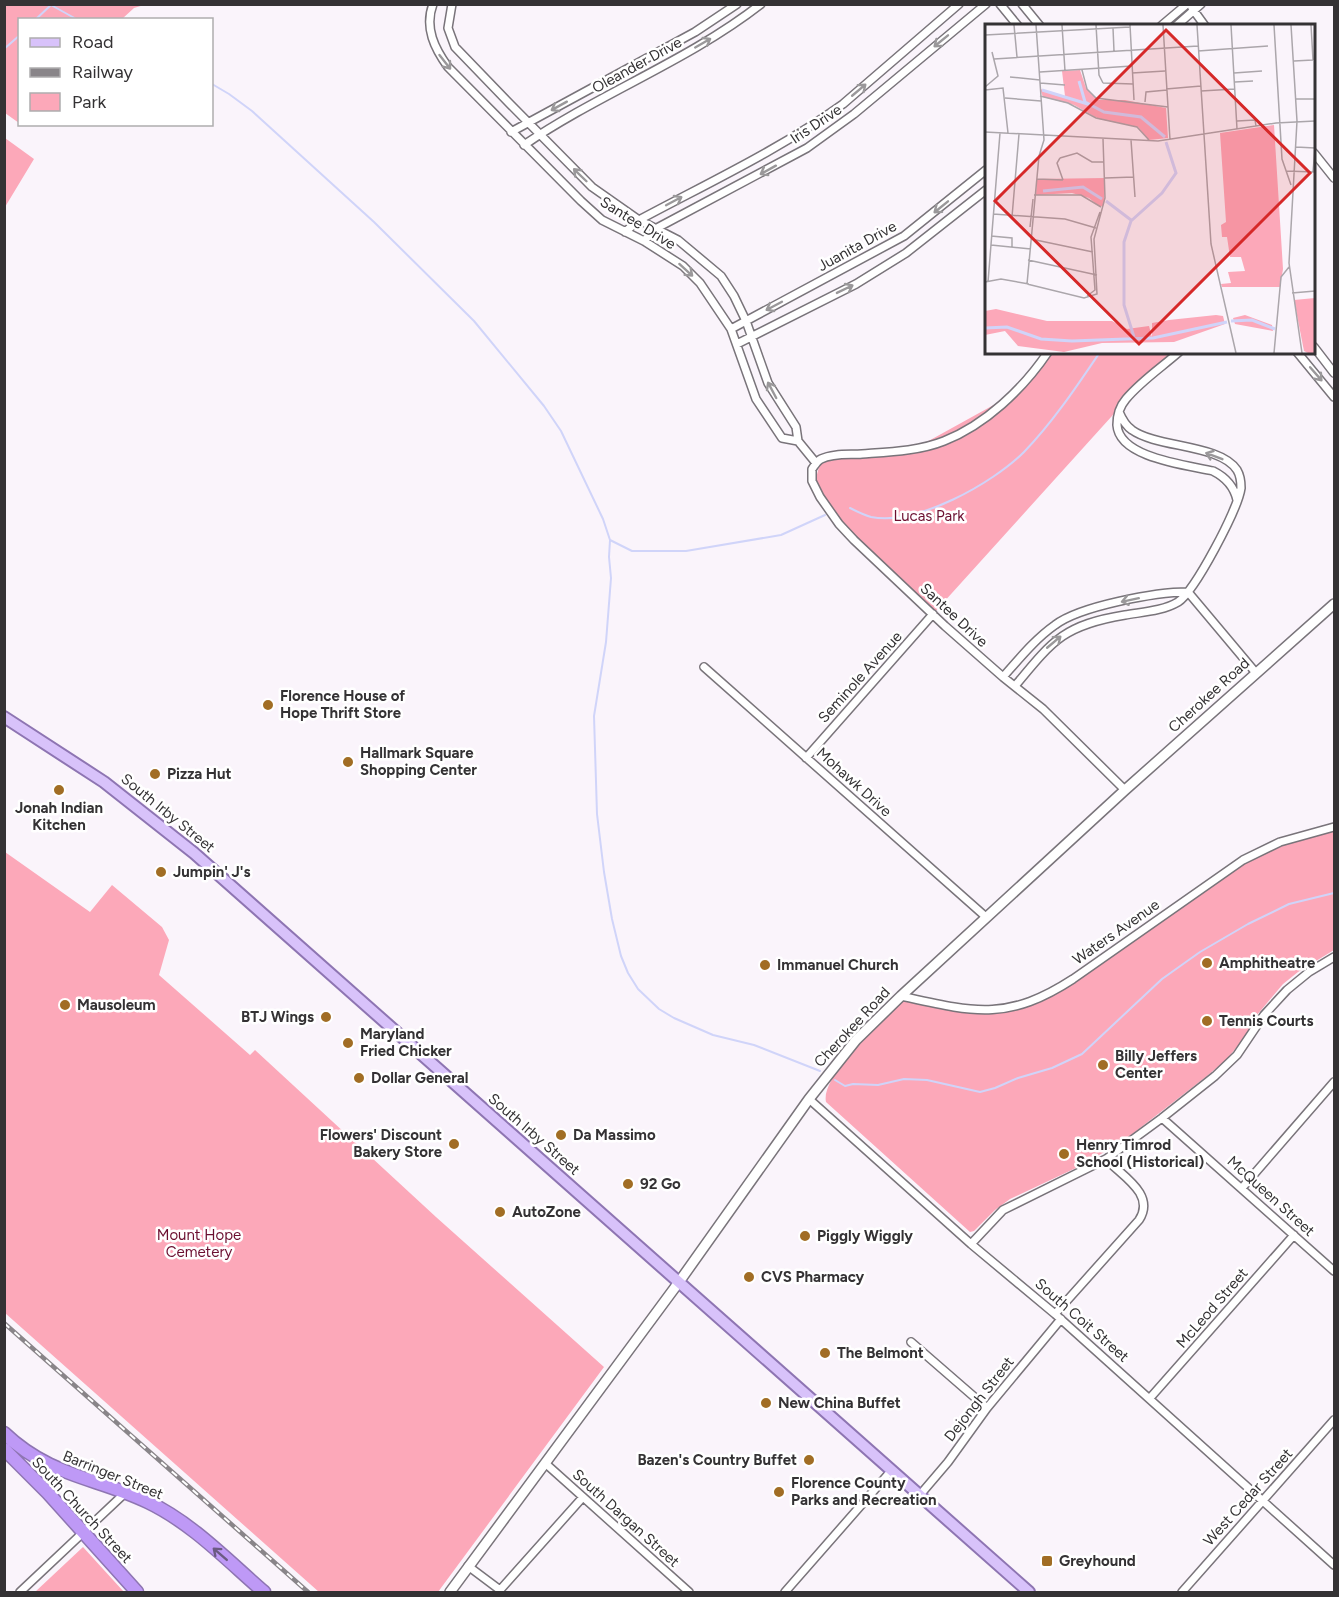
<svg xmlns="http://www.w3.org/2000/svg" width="1339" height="1597" viewBox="0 0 1339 1597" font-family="Figtree,sans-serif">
  <rect width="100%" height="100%" fill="#faf4fb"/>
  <path fill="#fca8b9" d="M6,5v-1l138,1 -10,3 -12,11 -102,1 -1,103 -14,-10 -1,-106z
    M5,138l29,21 -29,48z
    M1053,353h128l-60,53 -188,208 -79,-74 -40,-54 7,-27 93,-10 105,-58z
    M1334,830v120l-36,22 -15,12 -26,31 -11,21 -20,24 -19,16 -85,66 -44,25 -68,32 -15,11 -21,21 -4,1 -144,-130c-6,-26 60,-86 79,-103 54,12 82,22 136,1l194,-133c32,-17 64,-29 99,-37z
    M5,852l85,60 22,-27 50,42 7,13 -10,35 91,80 5,-5 181,167 168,150 -166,225h-119l-314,-279z
    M83,1547l41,45h-89z"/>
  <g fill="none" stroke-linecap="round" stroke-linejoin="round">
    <path stroke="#d0d4f9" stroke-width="2" d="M51,5l27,15
      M35,20l16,-15
      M4,49l16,-14
      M212,84l17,10 23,17 122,111 100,99 70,85 17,25 42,88 7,21 -1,17 2,21 -5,64 -12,74 3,98 7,58 8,47 9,37 7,17 10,16 21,20 15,9 39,17 41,10 66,26
      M850,508c6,3 14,7 21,9 46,9 122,-34 153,-65 29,-30 53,-66 76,-100
      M610,540l22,11h54l95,-16 44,-20
      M835,1080l10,6 8,-2 25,1 26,-6 23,1 53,12 15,-4 23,-10 34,-10 30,-14 80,-75 38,-27 48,-28 41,-20 45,-11"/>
    <defs>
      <path id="street" d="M433,4c-9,24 2,45 15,63l133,134 21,19 42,21 39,25 17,17 31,46 25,70 26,39 16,3
        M452,4l-4,24 7,19 54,56 83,84 47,33 39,20 43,36 13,20 12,25 22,62 28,44 2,14 18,22
        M1000,4l18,22
        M1022,4l18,22
        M1192,8l13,18
        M1161,26l26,-22
        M1176,26l25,-22
        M511,132l184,-100 42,-28
        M524,145c76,-52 164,-84 237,-141
        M1314,153l20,25
        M625,232l14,-12c69,-37 140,-70 204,-116l116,-100
        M644,241l13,-13 150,-80 47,-34 132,-110
        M731,329l173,-93 82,-66
        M737,344l119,-60 50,-31 80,-63
        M1314,347l20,26
        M1048,352c-25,37 -63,73 -104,89 -25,10 -55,11 -82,13 -12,1 -29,-1 -41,5 -4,2 -6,6 -9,10v12l8,16 19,27 15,16 91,86 58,51 40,32 82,81
        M1179,352c-17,15 -38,29 -53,47 -6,7 -9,16 -9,26 2,33 70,40 96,46 12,6 21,15 24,29
        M1297,352l37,45
        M1188,592l68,81
        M704,667l282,250
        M1003,677c16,-18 32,-38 52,-52 25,-19 101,-33 133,-33
        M1015,686c38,-46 49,-61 110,-71 17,-3 38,-4 53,-13 17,-11 60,-93 63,-114 0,-6 -1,-13 -4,-18 -17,-26 -80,-22 -105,-40 -6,-4 -10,-11 -13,-18
        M806,758l127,-144
        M901,996c72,16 106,26 172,-17l170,-119 37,-18 54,-15
        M809,1099l162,145 84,70 279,251
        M1162,1118l172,153
        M1242,1188l92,-106
        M971,1244l32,-34 103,-51 56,-41 53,-42 22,-21 27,-40 23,-25 22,-18 25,-15
        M1055,1314l84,-94c17,-26 -17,-44 -33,-61
        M911,1342l76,66
        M1150,1398l144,-163
        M545,1463l144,129
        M919,1496l29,-34 39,-54 74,-89
        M468,1566l32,24 83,-93
        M20,1592l105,-99
        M785,1592l106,-121
        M1182,1592l152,-172"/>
      <path id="secondary" d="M450,1592l229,-310 130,-183 47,-59 45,-44 224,-206 209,-186"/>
      <path id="primary" d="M4,717l100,65 90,71 835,739"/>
      <path id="highway" d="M4,1433c46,44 92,44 144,69 44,21 80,59 116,90
        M4,1449l44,44 89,99"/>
    </defs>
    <use href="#street" stroke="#79747a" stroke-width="10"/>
    <use href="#secondary" stroke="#79747a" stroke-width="12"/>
    <use href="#primary" stroke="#8e75b2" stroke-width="14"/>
    <use href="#highway" stroke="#8e75b2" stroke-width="15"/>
    <use href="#street" stroke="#fff" stroke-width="7"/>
    <use href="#secondary" stroke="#fff" stroke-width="9"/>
    <use href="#primary" stroke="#d8c2fa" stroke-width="10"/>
    <use href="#highway" stroke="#be99f6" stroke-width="12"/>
    <defs>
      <path id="rail" d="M4,1323l304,269"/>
    </defs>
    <use href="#rail" stroke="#898589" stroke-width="4.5"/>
    <use href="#rail" stroke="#fff" stroke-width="2" stroke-dasharray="7" stroke-linecap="butt"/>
  </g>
  <defs><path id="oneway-shaft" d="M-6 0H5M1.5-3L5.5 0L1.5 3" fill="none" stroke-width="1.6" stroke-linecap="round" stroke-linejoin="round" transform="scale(1.5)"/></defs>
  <g stroke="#9a989a">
    <use href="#oneway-shaft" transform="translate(941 41) rotate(141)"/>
    <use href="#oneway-shaft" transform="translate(703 43) rotate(-30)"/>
    <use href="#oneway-shaft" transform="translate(445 62) rotate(52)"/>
    <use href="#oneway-shaft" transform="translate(859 90) rotate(-40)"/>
    <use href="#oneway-shaft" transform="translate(559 106) rotate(151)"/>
    <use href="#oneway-shaft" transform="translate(768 170) rotate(151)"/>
    <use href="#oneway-shaft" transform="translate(580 175) rotate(-136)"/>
    <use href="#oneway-shaft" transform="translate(674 201) rotate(-28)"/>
    <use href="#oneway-shaft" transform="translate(941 207) rotate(141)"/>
    <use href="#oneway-shaft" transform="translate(686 270) rotate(42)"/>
    <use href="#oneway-shaft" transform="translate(845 289) rotate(-26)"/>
    <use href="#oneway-shaft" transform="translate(774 306) rotate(152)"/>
    <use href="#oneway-shaft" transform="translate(1316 374) rotate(49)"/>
    <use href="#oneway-shaft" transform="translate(772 390) rotate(-118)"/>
    <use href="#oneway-shaft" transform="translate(1214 456) rotate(-159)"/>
    <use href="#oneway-shaft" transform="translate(1130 600) rotate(168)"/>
    <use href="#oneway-shaft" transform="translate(1054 642) rotate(-40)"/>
  </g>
  <use stroke="#6b5b82" href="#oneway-shaft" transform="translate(220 1554) rotate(-139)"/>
  <g fill="#a16d24" stroke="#fff" stroke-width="2">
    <circle cx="268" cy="705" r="6"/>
    <circle cx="348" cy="762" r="6"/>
    <circle cx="155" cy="774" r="6"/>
    <circle cx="59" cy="790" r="6"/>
    <circle cx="161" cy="872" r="6"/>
    <circle cx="1207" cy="963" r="6"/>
    <circle cx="765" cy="965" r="6"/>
    <circle cx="65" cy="1005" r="6"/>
    <circle cx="326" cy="1017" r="6"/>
    <circle cx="1207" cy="1021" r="6"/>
    <circle cx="348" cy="1043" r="6"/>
    <circle cx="1103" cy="1065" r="6"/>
    <circle cx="359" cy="1078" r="6"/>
    <circle cx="561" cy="1135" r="6"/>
    <circle cx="454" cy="1144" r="6"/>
    <circle cx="1064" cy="1154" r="6"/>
    <circle cx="628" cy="1184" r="6"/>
    <circle cx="500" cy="1212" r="6"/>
    <circle cx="805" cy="1236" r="6"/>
    <circle cx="749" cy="1277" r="6"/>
    <circle cx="825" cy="1353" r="6"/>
    <circle cx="766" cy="1403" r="6"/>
    <circle cx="809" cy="1460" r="6"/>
    <circle cx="779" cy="1492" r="6"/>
    <rect x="1041" y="1555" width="12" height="12" rx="3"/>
  </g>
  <g text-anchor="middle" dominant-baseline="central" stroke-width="5" stroke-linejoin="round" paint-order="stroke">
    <g font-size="15" fill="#343234" stroke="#fff">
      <text transform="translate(637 65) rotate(-29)">Oleander Drive</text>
      <text transform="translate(816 124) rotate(-34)">Iris Drive</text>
      <text transform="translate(638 223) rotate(32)">Santee Drive</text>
      <text transform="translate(857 246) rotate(-29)">Juanita Drive</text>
      <text transform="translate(954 615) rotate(43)">Santee Drive</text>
      <text transform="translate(860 677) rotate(-48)">Seminole Avenue</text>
      <text transform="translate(1209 695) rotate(-42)">Cherokee Road</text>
      <text transform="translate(854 782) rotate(42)">Mohawk Drive</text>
      <text transform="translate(168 813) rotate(39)">South Irby Street</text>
      <text transform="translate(1116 932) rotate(-35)">Waters Avenue</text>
      <text transform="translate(852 1027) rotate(-47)">Cherokee Road</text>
      <text transform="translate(534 1134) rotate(41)">South Irby Street</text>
      <text transform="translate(1271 1196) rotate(42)">McQueen Street</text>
      <text transform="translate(1212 1308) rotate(-49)">McLeod Street</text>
      <text transform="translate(1082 1320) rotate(41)">South Coit Street</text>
      <text transform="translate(979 1399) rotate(-52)">Dejongh Street</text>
      <text transform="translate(113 1475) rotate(22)">Barringer Street</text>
      <text transform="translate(1248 1497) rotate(-48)">West Cedar Street</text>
      <text transform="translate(82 1510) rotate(47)">South Church Street</text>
      <text transform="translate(626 1518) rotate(42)">South Dargan Street</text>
    </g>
    <g font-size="15" fill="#6b0f30" stroke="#fff">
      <text x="929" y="516">Lucas Park</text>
      <text x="199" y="1235">Mount Hope<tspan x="199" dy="17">Cemetery</tspan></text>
    </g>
    <g font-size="15" font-weight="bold" fill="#343234" stroke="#fff" text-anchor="start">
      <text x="280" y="696">Florence House of<tspan x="280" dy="17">Hope Thrift Store</tspan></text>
      <text x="360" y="753">Hallmark Square<tspan x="360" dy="17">Shopping Center</tspan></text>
      <text x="167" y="774">Pizza Hut</text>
      <text x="59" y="808" text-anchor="middle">Jonah Indian<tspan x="59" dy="17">Kitchen</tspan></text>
      <text x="173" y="872">Jumpin' J's</text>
      <text x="1219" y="963">Amphitheatre</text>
      <text x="777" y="965">Immanuel Church</text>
      <text x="77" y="1005">Mausoleum</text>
      <text x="314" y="1017" text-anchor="end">BTJ Wings</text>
      <text x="1219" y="1021">Tennis Courts</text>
      <text x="360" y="1034">Maryland<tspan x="360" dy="17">Fried Chicker</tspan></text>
      <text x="1115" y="1056">Billy Jeffers<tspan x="1115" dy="17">Center</tspan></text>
      <text x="371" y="1078">Dollar General</text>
      <text x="442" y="1135" text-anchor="end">Flowers' Discount<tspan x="442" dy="17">Bakery Store</tspan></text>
      <text x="573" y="1135">Da Massimo</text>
      <text x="1076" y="1145">Henry Timrod<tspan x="1076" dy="17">School (Historical)</tspan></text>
      <text x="640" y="1184">92 Go</text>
      <text x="512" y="1212">AutoZone</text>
      <text x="817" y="1236">Piggly Wiggly</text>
      <text x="761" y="1277">CVS Pharmacy</text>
      <text x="837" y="1353">The Belmont</text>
      <text x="778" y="1403">New China Buffet</text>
      <text x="797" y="1460" text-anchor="end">Bazen's Country Buffet</text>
      <text x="791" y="1483">Florence County<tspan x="791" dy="17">Parks and Recreation</tspan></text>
      <text x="1059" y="1561">Greyhound</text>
    </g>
  </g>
  <g transform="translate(985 24)">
    <rect width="330" height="330" fill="#faf4fb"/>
    <path d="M95,46l6,18 12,12h27l41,8 2,30 -19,2 -11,-13 -39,-8 -25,-14 -31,-8 -3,-8 25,7 -3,-25zM289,101l9,144 -3,18h-58l-1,-3 10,-1 -3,-11 17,-1 -4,-14h-11l-3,-20h-5l-1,-12 5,-3 -6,-89zM120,154l-1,27 -4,2 -11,-9 -17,-5 -36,2 1,-16zM11,285l51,12h65l15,8 22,-3 3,11v-14l17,-3 47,-5 7,1 2,8 -51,18 -72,1 -38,9 -46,-6 -13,-15 -20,4v-24zM260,291l27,10 1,6 -38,-7 -2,-6z" fill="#fca8b9"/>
    <path d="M330,274v55h-7l-4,-2 -10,-51z" fill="#fea9bb"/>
    <path fill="none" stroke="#d0d4f9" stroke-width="3" d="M94,57l6,21 19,10 37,5 24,20M57,66l49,15M58,167l40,-4 19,12M121,177l25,19M246,297l21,-1 23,9M0,304l22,-1 34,12 31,2 81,-3 74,-16M149,313l-10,-32v-63l7,-21 31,-28 14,-20 -10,-31"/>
    <path fill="none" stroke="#aba6ab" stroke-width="1.5" d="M29,1l3,32M77,1l3,46M111,1l3,50 4,8M145,1l4,75M178,1l7,115M212,1l14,219 25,109M246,1l6,104M289,1l8,134 9,26M306,1l6,96 -8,142 13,90M326,1l2,35M128,4l1,23M0,11l145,-8M213,27l70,-5M9,35l204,-13M309,37l19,-1M97,46l5,19 9,9 72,9M55,48l92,-6M147,49l33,-2M249,49l28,-2M25,53l30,3M250,58l18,-1M55,59l25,2M118,59l30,1M0,63l13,-11 -6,-24M181,65l35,-3M0,66l18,-2 5,45M216,67l34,-2M55,72l28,7 28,15 41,9 12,13M20,74l36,3M311,75h19M160,78l1,-10 21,-2M0,89v-23M252,97l18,-1 1,6M0,108l173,9 118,-18 39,-2M146,116l4,57M311,123l19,1M75,134l17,-5 15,9h12M75,134l-3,5 6,17M301,147l29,1M328,148l2,-24M120,154l29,-1M52,155l26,1M49,171h47l20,12M8,190l72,5 31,9M27,193l7,-83M45,203l3,-28M6,212l21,2v9M46,215l62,13M6,221l40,4M43,236l69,15M0,258l16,-3 28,5M3,258l12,-149M42,260l12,-128 5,-16 -8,-115M42,260l57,14 13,-4 -3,-55 11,-41 -2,-59M307,269l23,-2M102,272l8,-6 -4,-53 9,-25M289,329l7,-76 8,-10"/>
    <path fill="#d62828" fill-opacity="0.15" stroke="#d62828" stroke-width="3" d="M181,6l144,143 -171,171 -144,-143z"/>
    <rect width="330" height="330" fill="none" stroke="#343234" stroke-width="3"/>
  </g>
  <rect width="1339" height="1597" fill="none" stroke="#343234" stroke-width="12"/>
  <rect x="18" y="18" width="195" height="108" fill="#ffffff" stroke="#aeadae" stroke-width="1.5"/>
  <rect x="30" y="38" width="30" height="9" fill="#d8c2fa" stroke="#aeadae" stroke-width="1.5"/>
  <text x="72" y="48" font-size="18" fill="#343234">Road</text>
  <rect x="30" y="68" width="30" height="9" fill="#898589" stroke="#aeadae" stroke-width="1.5"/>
  <text x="72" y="78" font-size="18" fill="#343234">Railway</text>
  <rect x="30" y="93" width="30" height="18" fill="#fca8b9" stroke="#aeadae" stroke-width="1.5"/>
  <text x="72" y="108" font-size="18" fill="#343234">Park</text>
</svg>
